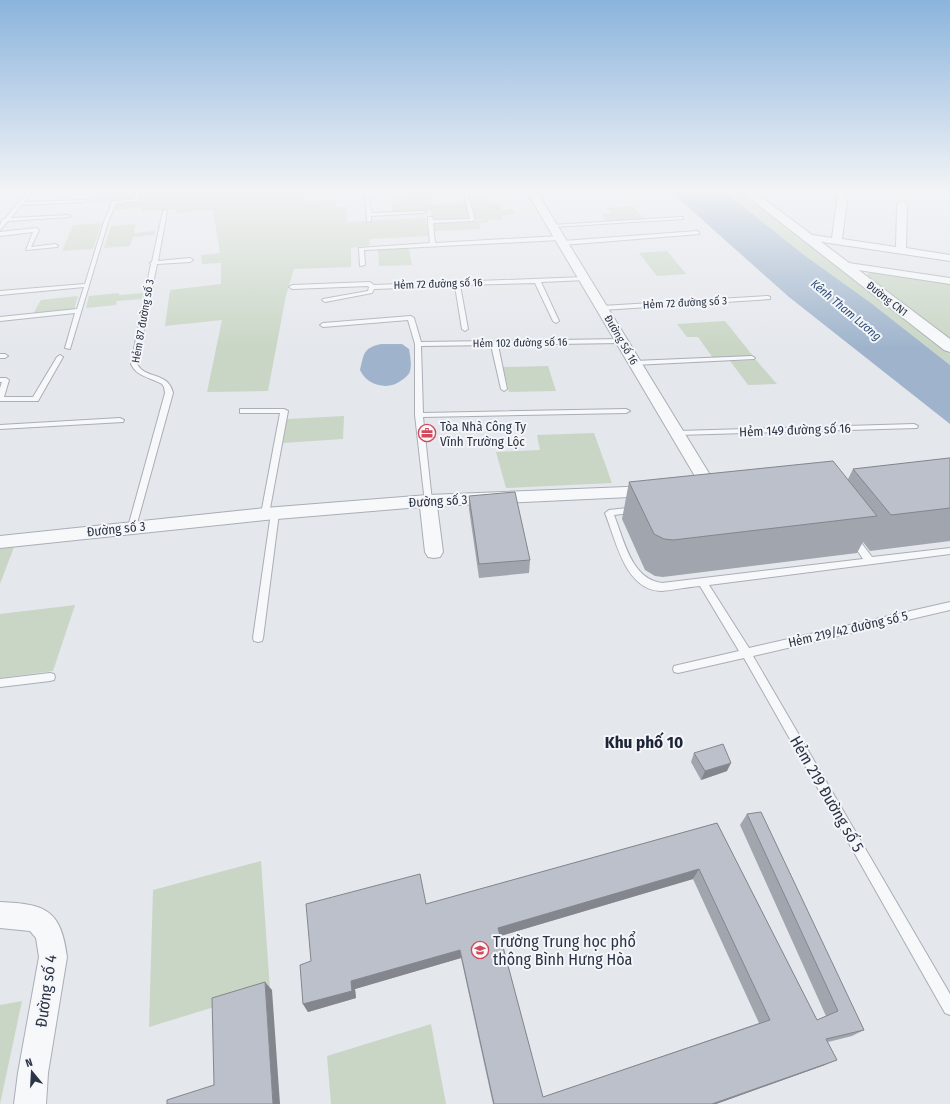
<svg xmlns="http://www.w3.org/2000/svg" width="950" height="1104" viewBox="0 0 950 1104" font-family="'Fira Sans Condensed',sans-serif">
  <rect width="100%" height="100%" fill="#e4e7ec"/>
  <path fill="#c9d6c5" d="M116,192h20l-3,8 -46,3 5,-9z
    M142,192h162l1,9 31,-2v8h10l1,15 79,-4 2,18 -58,3v6l-19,3v19l-57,2 -8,26 -18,96 -61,1 15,-72 -57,6 5,-36 51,-6v-21l-19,1 -1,-9 19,-2 -7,-43 -37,3v-4l-35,3v-5l-26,3 2,-7 22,-2z
    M406,192h38v3l-14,1 3,9 34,-2 4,16 -39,3 -1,-11 -38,2 -2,-11h2l-1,-5 14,-1z
    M725,192h17l208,162v11l-79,-62 -67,-48z
    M487,198l4,6 9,-1 2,7 10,-1 4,5 -15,2 2,4h-14v2l-10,1 2,6 -47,2 -1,-8 51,-3v-1h-9l-4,-19z
    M632,206l12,13 -37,3 -5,-8h9l-5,-6z
    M102,223l-9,26 -31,2 11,-26z
    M136,224l-2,9 21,-2v4l-22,2 -3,9 -26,2 7,-22z
    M409,248l3,17 -33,1 -1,-17z
    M667,251l19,23 -29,2 -18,-23z
    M877,272l73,11v57l-84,-64 3,-3z
    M119,293v2l24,-2 -1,6 -25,2 -1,4 -30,3 3,-12z
    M78,296l-4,14 -41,4 8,-14z
    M725,321l28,35 -40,2 -15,-21h-11l-10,-13z
    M756,360l21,24 -29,1 -18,-24z
    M548,366l8,25 -47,1 -6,-25z
    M344,416l-1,23 -60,4 4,-24z
    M594,433l18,50 -106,5 -10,-36 44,-2 -3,-15z
    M14,547l-14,37v-35z
    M75,605l-22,66 -53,7v-64z
    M261,861l9,129 -121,37 4,-137z
    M22,1001l-22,103v-99z
    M431,1024l15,80h-115l-4,-48z"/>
  <path fill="#9fb4cc" d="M671,192h54l79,63 67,48 79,62v59l-161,-127z
    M381,344h21l7,5c1,6 3,16 1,22 -1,4 -5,7 -8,9 -13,11 -35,6 -42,-10 4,-16 3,-22 21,-26z"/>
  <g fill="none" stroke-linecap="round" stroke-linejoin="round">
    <defs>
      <path id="service" d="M27,192h5l-8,10 60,-2 2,1 -2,1 -63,3 -10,13 58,-3 2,1 -2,1 -61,4 -8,9v-5l3,-6h2z
        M137,192h4l-3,9 -22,2 -8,19 -38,127 -5,-1 10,-35 -75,8v-4l77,-8 7,-22 -84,8v-4l85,-7 19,-62 8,-20 22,-3z
        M314,192h26l-34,3 -2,-1z
        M365,192h4l2,21 53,-2 2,1 -2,1 -53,3v5l-4,1z
        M463,192h4l8,28 -2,1 -40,2 2,20 124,-7 3,2 -3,2 -194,10h-1l1,15 -5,1 -1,-18 71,-5 -2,-21v-5h4l1,3 37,-1z
        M165,210l2,1 -9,50 32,-3 3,2 -3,2 -33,2 -20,100c9,16 31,7 36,29l-37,134 -4,3 -4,-3 37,-134 -1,-6 -2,-3c-12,-7 -25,-7 -31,-20l20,-100 -1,-1 2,-1 11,-51z
        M681,217h2v2l-131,8 -2,-1 2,-1z
        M36,228l3,2 -8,17 24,-3 3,2 -1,1 -31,3 7,-18 -33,4v-4z
        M697,231l2,1v2l-136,11 -3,-2 3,-2z
        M584,277l3,2 -1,1 -45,2 18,39 -3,2 -3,-2 -18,-38 -75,2 8,44 -3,2 -3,-2 -7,-43 -81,3 -2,4 -47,9 -3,-2 1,-1 45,-8 1,-4 -1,-1 -76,3 -3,-2 3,-2 78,-3 4,3z
        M768,296l2,1v2l-168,11 -3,-2 3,-2z
        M411,316l3,2 7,24 200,-3 3,2 -3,2 -123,2 9,44 -3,2 -3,-2 -10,-44 -70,1 2,67 203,-4 4,2 -4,2 -203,4 9,84 -1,2h-6l-10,-88v-71l-7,-24 -85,7 -3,-2 3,-2z
        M0,354h5l3,2 -3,2h-5z
        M60,355l3,2 -25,44h-38v-13l2,-6h-2v-4h6l3,2 -5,17h29l24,-40z
        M752,356l3,2 -1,1 -120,6 -3,-2 3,-2z
        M240,409h44l4,2 -19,103 -4,3 -4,-3 19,-101h-40z
        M120,418l4,2 -1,2 -123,7v-4z
        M914,424l4,2 -1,2 -240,7 -4,-2 4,-2z
        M636,507l3,1 1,2 -1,2 -25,3c10,25 17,64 48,68l201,-24 -14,-21 4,-3 3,1 16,21 78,-9v6l-241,31 40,63 201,-46v8l-197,46 197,338v21l-5,-2 -201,-355 -66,15 -4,-1 -1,-3 1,-3 4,-1 61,-14 -39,-65c-13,1 -26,4 -38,5 -37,0 -46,-51 -57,-78l4,-3z
        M275,510l4,3 -16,125 -1,3 -4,1 -4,-1 -1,-3 18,-125z
        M50,673l4,1 1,3 -1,3 -4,1 -50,6v-8z"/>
      <path id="minor" d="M527,192h10l181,296 -2,4 -6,1 -6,-1 -2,-4z
        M838,192h10l-6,47 54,8 1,-43 5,-3 5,3 -1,44 44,7v6l-148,-22 -1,-2 1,-2 4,-1 26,4z
        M842,262l108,16v6l-112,-17 -1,-2 1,-2z
        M651,486l6,1 2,4 -2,4 -6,1 -214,10 6,46 -3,5 -6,1 -6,-1 -3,-5 -5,-45 -155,13 -265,28v-12l265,-28 163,-13z
        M0,902c45,2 61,7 67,55l-19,116 -2,31h-32l4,-31 21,-116 -3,-19 -6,-7 -30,-3z"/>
      <path id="tertiary" d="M742,192h13l195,147v13l-6,-2z"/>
    </defs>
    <use href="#service" stroke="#a9aeb7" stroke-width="2"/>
    <use href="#minor" stroke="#a9aeb7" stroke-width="2"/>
    <use href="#tertiary" stroke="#a9aeb7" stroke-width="2"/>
    <use href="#service" fill="#f7f8fa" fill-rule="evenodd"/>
    <use href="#minor" fill="#f7f8fa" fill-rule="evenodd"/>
    <use href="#tertiary" fill="#f7f8fa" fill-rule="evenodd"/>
  </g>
  <path fill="#a1a5ae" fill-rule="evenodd" d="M950,458v83l-80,10 -7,-9 -6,11 -194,24 -8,-1 -10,-6 -23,-51 7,-37 219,-3 5,-10z
    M469,496l61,64 -1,13 -50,5 -10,-69z
    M694,753l33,18 -26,9 -10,-18z
    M747,814l117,216 -12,6 -24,6 -3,23 -109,39h-223l-32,-146 -106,31 1,9 -48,14 -5,-8 8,-43 115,-57 291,-81 100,197 9,-4 -86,-191zM693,879l66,144 -216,74 -43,-161z"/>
  <path fill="#83868d" d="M731,763l-4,8 -26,9 4,-9z
    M699,869l-6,10 -196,58 1,-9z
    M460,950l1,8 -106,31 1,9 -48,14 -5,-8 48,-23z
    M265,982l7,8 8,114h-7z
    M837,1060l-12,5 -109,39h-4z"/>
  <path fill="#bbc0ca" stroke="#83868d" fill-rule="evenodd" d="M949,458h1v50l-59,7 -38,-46z
    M833,461l44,55 -204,24 -9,-1 -10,-5 -25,-52z
    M515,492l15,68 -51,4 -10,-68z
    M723,744l8,19 -26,8 -11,-18z
    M761,812l103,218 -38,9 11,21 -125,44h-218l-34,-154 -109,31 1,10 -49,13 -3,-39 11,-4 -5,-57 114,-30 6,30 291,-81 100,197 21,-9 -91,-197zM699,869l71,151 -227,77 -45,-169z
    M265,982l8,122h-106v-4l47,-15 -2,-87z"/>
  <linearGradient id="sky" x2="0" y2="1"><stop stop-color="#8bb4dd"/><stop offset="0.55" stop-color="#f3f4f6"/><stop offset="1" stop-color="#f3f4f6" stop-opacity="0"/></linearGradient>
  <rect width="950" height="347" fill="url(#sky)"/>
  <defs>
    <symbol id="office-ring" viewBox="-11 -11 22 22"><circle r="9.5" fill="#f4f6f9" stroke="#d1495b" stroke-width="1.5"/><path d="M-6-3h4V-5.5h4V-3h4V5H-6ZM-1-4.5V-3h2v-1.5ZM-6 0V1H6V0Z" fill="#d1495b"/></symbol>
    <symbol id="school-ring" viewBox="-11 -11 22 22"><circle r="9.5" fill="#f4f6f9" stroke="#d1495b" stroke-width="1.5"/><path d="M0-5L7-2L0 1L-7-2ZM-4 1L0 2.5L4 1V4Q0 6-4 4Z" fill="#d1495b"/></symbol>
  </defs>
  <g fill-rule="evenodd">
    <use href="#office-ring" x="417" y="423" width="20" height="20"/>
    <use href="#school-ring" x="470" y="940" width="20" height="20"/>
  </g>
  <g text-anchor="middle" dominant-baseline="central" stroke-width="4" stroke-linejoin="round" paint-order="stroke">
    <g font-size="11" fill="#2b3445" stroke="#f4f6f9">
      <text transform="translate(438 284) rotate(-2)">Hẻm 72 đường số 16</text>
      <text transform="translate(887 299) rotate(38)">Đường CN1</text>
      <text transform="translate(685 303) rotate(-3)">Hẻm 72 đường số 3</text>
      <text transform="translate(143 321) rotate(-80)">Hẻm 87 đường số 3</text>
      <text transform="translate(621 340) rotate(60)">Đường Số 16</text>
      <text transform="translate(520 343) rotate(-1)">Hẻm 102 đường số 16</text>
    </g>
    <g font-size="12" font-style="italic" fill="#34527a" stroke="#f4f6f9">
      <text transform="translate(846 310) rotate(40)">Kênh Tham Lương</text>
    </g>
    <g font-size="13" fill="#2b3445" stroke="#f4f6f9" text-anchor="start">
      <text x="440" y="426">Tòa Nhà Công Ty<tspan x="440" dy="15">Vĩnh Trường Lộc</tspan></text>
    </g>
    <g font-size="13" fill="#2b3445" stroke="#f4f6f9">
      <text transform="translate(795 430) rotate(-2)">Hẻm 149 đường số 16</text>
      <text transform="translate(438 501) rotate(-3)">Đường số 3</text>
      <text transform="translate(116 529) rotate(-6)">Đường số 3</text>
      <text transform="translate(848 629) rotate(-13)">Hẻm 219/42 đường số 5</text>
    </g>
    <g font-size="16" fill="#2b3445" stroke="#f4f6f9">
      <text transform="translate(827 794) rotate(60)">Hẻm 219 Đường số 5</text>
      <text transform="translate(46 991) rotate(-82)">Đường số 4</text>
    </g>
    <g font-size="16" fill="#2b3445" stroke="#f4f6f9" text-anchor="start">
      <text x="493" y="941">Trường Trung học phổ<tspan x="493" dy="18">thông Bình Hưng Hòa</tspan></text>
    </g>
    <g font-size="17" font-weight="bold" fill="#1d2536" stroke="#f4f6f9">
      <text x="644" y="742">Khu phố 10</text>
    </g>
  </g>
  <g transform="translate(32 1072) rotate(342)" stroke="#f4f6f9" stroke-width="3" paint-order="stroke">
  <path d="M0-3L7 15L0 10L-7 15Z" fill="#2b3445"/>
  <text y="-6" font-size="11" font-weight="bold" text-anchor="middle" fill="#2b3445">N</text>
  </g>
</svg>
